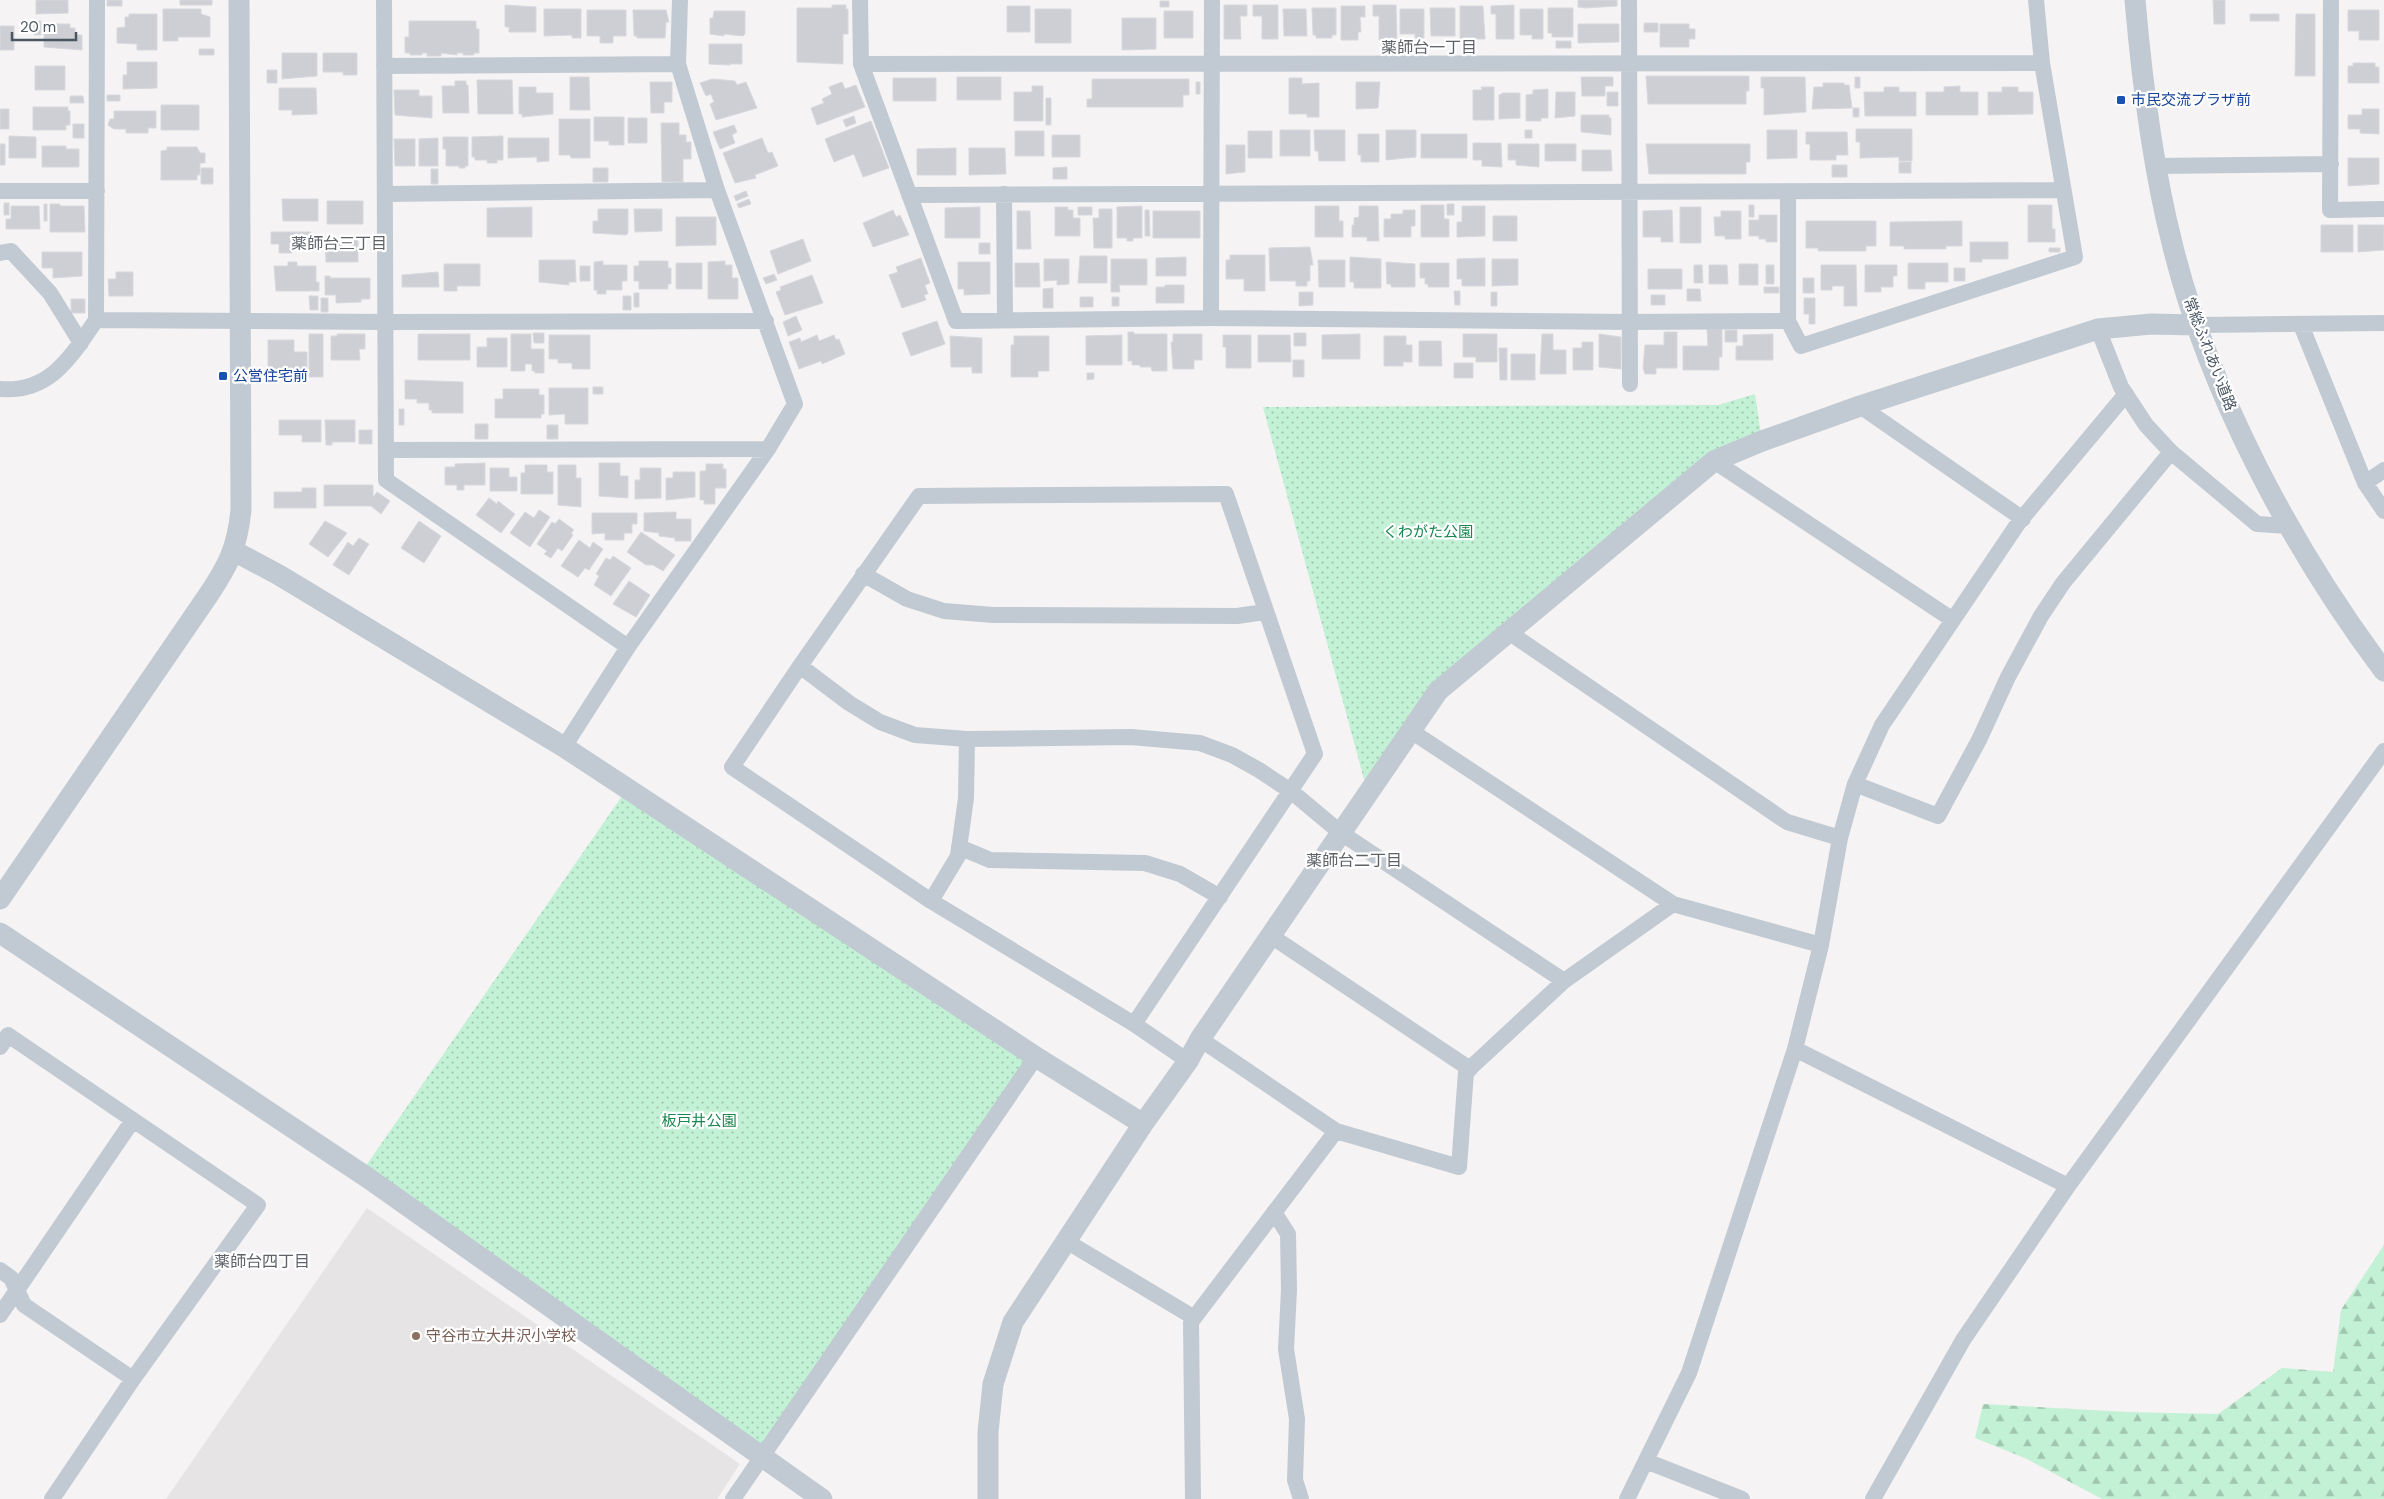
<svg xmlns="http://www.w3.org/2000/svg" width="2384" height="1499" viewBox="0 0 2384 1499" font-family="'DM Sans','Noto Sans JP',sans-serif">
  <defs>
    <pattern id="forest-firs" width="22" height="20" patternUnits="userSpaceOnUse" patternTransform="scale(1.25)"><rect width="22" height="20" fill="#c3f1d5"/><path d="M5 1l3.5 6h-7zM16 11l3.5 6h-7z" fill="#a0c6b0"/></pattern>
    <pattern id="park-dots" width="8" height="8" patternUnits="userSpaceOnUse" patternTransform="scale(1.25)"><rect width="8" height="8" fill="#c3f1d5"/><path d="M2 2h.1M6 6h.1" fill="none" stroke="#a0c6b0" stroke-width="1.8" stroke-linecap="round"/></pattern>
  </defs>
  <rect width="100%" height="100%" fill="#f5f3f3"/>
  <path fill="#e6e4e5" d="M367,1208l373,256 -23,35h-551z"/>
  <path fill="url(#forest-firs)" d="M2384,1245v254h-282l-75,-40 -52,-21 8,-34 144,8 91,2 64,-46 51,4 8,-62z"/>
  <path fill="url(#park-dots)" d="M1755,394l7,47 -48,20 -276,230 -70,103 -105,-387 455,-2z
    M627,789l409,268 -275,401 -400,-285z"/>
  <path fill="#cdcfd5" stroke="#d7d9de" d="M36,0h32v13l-32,1z
    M107,0h15v6h-15z
    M180,0h32v5h-32z
    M1578,0h39v6l-32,2 -7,-1z
    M2213,0h12v24h-11z
    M1160,1h9v6h-9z
    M505,5l31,2v25h-27v-5h-4z
    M832,5h14v4h2v25h-5v30l-46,-2v-54h35z
    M1224,5h23v11h-7l1,23h-17z
    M1253,5h25v34h-16v-23h-9z
    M1373,5h23l1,35h-18v-24h-6z
    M1514,5v34h-18v-25h-5v-8z
    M1007,6h23v26h-23z
    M1341,6h24v11h-5l1,15h-3v8h-17z
    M1460,6h23l2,33h-25z
    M1312,8h24v27h-4v3h-16v-3h-3z
    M1430,8h25v28h-24z
    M1548,8h25v29h-21v-4h-4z
    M163,9h38v5l9,3v20h-32v4h-15z
    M544,9h37v29h-9v-3l-28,1z
    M1035,9h36v34h-36z
    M1283,9h23l1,27h-23z
    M1400,9h24v29h-9v-4h-15z
    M1520,9h23v30h-11v-4h-12z
    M587,10h39v26h-13v7h-13v-7h-13z
    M633,10h33l3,12h-3l-1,16h-28v-2h-3z
    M2348,10h31v30h-20v-9h-11z
    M714,11h31v23l-2,2 -19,-2v2l-14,-2v-16h3z
    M1164,11h29v27h-29z
    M129,14h28v36h-20v-6l-20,-1v-15l8,-1v-10h4z
    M2250,14h29v7h-29z
    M2296,14h19v62h-20z
    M1122,18h34v31l-34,1z
    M34,21h7v14h-7z
    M409,21h67v8h3v24h-5v2h-11v-2h-6v2l-16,-2v3h-14v-3h-5v2h-12v-2h-5v-16h4z
    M1644,23h14v9h-14z
    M44,24h26v4h5v7h7v15l-38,-3z
    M1578,24h41v18l-41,1z
    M1660,24h29v5h6v10h-6v8h-29z
    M0,26h14v24h-14z
    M1556,41h15v7h-15z
    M709,44h33v20h-12v1l-21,-1z
    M199,49h15v6h-15z
    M282,53h35v23l-35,3z
    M323,53h34v22h-14v-3h-20z
    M127,62h30v26l-34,1v-14h4z
    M2353,63h22v4h4v16h-31v-17h5z
    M35,66h30v24h-30z
    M267,70h10v13h-10z
    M1646,76h103v15h-3v13h-98z
    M570,77h19l1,33h-20z
    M957,77h44v23h-44z
    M1581,77h32v9h-8v10h-23z
    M1761,77h44l1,35 -42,3v-27h-3z
    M1855,77h5v11h-5z
    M893,78h43v23h-43z
    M1289,78h13v6l17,-1v34h-12v-3h-18z
    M712,79l23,2 2,4 9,-3 11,26 -41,12 -6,-16 4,-2 -3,-8 -5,2 -6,-13z
    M1092,79h97v16h-6v12h-96v-8h5z
    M477,80h35l1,34h-35z
    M455,81h11v4h2l1,28h-26l-1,-27h13z
    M650,82h22v20h-8v11h-13z
    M842,82l3,7 11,-4 9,22 -48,18 -6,-17 13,-5 -2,-4 10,-5 -3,-7z
    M1196,82h4v12h-4z
    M1356,82h24l-2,26 -22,1z
    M1823,83h21v2h5l3,23 -40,1 2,-22h9z
    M1032,86h11v35h-29v-29h18z
    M1960,86v6h18v23h-52v-23h18v-5z
    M519,87h17v6h17v21l-31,3v-3h-3z
    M1481,87h13v33h-21v-30h9z
    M1884,87h15v5h17v24h-51l-1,-24h20z
    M2002,87h16v5h15v22l-45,1v-23h14z
    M279,88h37l1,26 -25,1v-5h-13z
    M1548,89v29h-7v3h-15v-26l7,-1v-4z
    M394,90h25v6h13v22l-37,-3z
    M1556,92h19v24l-20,2z
    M1607,92h11v14h-11z
    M1503,93h17v25l-21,1v-24z
    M107,95h13v6h-13z
    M70,96h13l1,7h-14z
    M1046,98h5v27h-5z
    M161,105h38v25h-38z
    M33,107h35v4h2v14h-4v5h-33z
    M1853,108h6v9h-6z
    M0,109h9v20h-9z
    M2362,109h17v25l-19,-1v-4h-12v-14h14z
    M114,111h42v17h-8v5h-22v-4h-12l-6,-4 2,-6h4z
    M1581,115h28v3h2v17l-30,-3z
    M854,116l2,7 -10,4 -3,-7z
    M594,117h30v28h-15v-4h-15z
    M628,118h19v25h-19z
    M559,119h31v39h-19l-1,-3h-11z
    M871,121l18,47 -26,9 -9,-23 -20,8 -9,-23z
    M661,123h18v12h7v7h5v17h-8v23h-21z
    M73,124h11v14h-11z
    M734,125l3,7 -5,3 3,8 -15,6 -7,-17z
    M1856,129h56v32h-13v-4l-39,1v-16h-4z
    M1280,130h30v26h-30z
    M1314,130h31v31h-26l-1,-10h-3z
    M1386,130h30v27l-30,3z
    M1525,130h7v8h-7z
    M1767,130h30v28l-30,1z
    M1015,131h29v25h-29z
    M1248,131h24v27h-24z
    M1806,132h41l1,23h-12v5h-26v-16h-4z
    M1358,134h21v28h-18v-7h-3z
    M1421,134h46v24h-46z
    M1052,135h28v22h-28z
    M9,136l27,1v21h-27z
    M503,136v24h-6v3h-10v-3h-12v-3h-3v-20z
    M443,137h25v29h-3v2h-6v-2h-13v-17h-3z
    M438,138v28h-19v-27z
    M508,138h41v23l-12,1v-5l-29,1z
    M762,138l6,15 4,-1 6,14 -23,9 1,3 -21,5 -12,-30z
    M394,139h21v27h-20z
    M1473,143h28l1,24 -20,-1v-6h-9z
    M0,144h5v21h-5z
    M1508,144h31v23l-23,-2v-5h-8z
    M1545,144h31v17h-31z
    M1646,144h104v18h-4v12h-97z
    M1226,145h19v27l-19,2z
    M42,146h24v3h13v18h-37z
    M167,147h30l3,6h5v10h-5v12h-3v5h-36v-29l6,-1z
    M956,148v27h-39v-26z
    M969,148h36l1,26 -37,1z
    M1582,150h29l1,21h-30z
    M2348,158h31v26l-31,2z
    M1899,162h12v11h-12z
    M1832,165h15v12h-15z
    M1067,167v12h-14v-11z
    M201,168h12v16h-12z
    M593,168h15v14h-15z
    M431,169h7v15h-7z
    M746,191l2,5 -12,5 -2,-5z
    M282,199h36v22h-35z
    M749,199l2,5 -12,4 -2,-4z
    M327,201h36v23h-36z
    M4,203h5v12h-5z
    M44,204h3v17h-3z
    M50,204h10v2h24l1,26h-35z
    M1447,204h7v11h-7z
    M1421,205h23v14h5v18h-28z
    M1749,205h5v12h-5z
    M2028,205h24v24h3v13h-27z
    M11,206h28l1,23h-34v-10h5z
    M1142,206v32h-9v3h-6v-3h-10v-31z
    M1315,206h24v15h4v16h-28z
    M1359,206h19l1,35h-12v-4h-15v-12h2v-7l5,-1z
    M1462,206h23v30l-28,1v-15h5z
    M532,207v30h-45v-29z
    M980,207v31h-35v-30z
    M1055,207h13v3h5v8h7v18h-25z
    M1078,207h14v8h-14z
    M1680,207h21v36h-21z
    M598,209h30v24l-2,2 -33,-2v-12h5z
    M634,209h28v22l-27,1z
    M1099,209h13v39h-18l-1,-30h6z
    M893,210l3,7 4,-2 9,20 -36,12 -10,-24z
    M1145,210h4l1,26h-5z
    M1403,210h12v16h-4v11h-27v-18h7v-5h12z
    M1672,210l1,32h-12v-5h-18v-26z
    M1017,211h13l1,38h-14z
    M1153,211h47v27h-47z
    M1721,211h20v28h-16v-3h-10l-1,-19h7z
    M1759,215h18v27h-11v-3h-7v-3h-10v-16h10z
    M1493,216h24v25h-24z
    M676,217h40v28l-40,1z
    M1806,221h70v25h-10v5h-48v-3h-12z
    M1962,221v25h-16v3h-42v-3h-14v-24z
    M2321,225h32v27h-32z
    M2358,225h26v25l-26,2z
    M271,232h40v17l-19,1v3h-13v-9h-8z
    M325,238h33v24h-32z
    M803,239l8,22 -33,13 -8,-23z
    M1970,242h38v17h-26v3h-12z
    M979,243h11v11h-11z
    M1310,247l3,18h-3v16h-3v5h-11v-5h-26l-1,-33z
    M2049,248h11v4h-11z
    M42,252h40v24l-29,2v-10h-11z
    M1230,255h35v36h-21v-12h-18v-19h4z
    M1080,256h27v27h-29z
    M1186,257v19h-30v-18z
    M1350,257l31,2v29h-27v-6h-4z
    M921,258l9,25 -5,2 3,9 -4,1 2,5 -24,8 -13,-33 9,-3 -2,-5z
    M1485,258v28h-23v-7h-5v-20z
    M1044,259h25v25l-12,1v-5l-13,1z
    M1111,259h36v26h-28l1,7h-9z
    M1492,259h26v26l-26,1z
    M539,260h36l1,22h-7v3l-30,-3z
    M1318,260h27v27h-26z
    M603,261v4h24v16h-5v9h-16v4h-9v-4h-3v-28z
    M639,261h29v7h3v16h-3v5h-29v-8h-5v-15h5z
    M725,261v4h7v13h6v21h-30v-37z
    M288,262h9v4h19v16h3v9h-43l-2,-25h14z
    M958,262h32v32l-26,1v-6h-6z
    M1386,262l29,2v23h-24v-3h-4z
    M676,263h26v26h-26z
    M1015,263h24l1,24h-25z
    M1420,263h29v24h-21v-3h-3v-6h-5z
    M1908,263h40v19h-23v7h-17z
    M444,264h36v22h-23v5h-13z
    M1739,264h19v21h-19z
    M1694,265h8l1,18h-9z
    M1709,265h18l1,19h-19z
    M1766,265h8v19h-8z
    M1821,265h35l1,41h-13v-20h-12v4h-11z
    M1865,265h32v11h-4v11h-12v5h-16z
    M580,266h10v15h-10z
    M1954,268h11v13h-11z
    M1648,269h34v20h-34z
    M116,272h17v24h-24l-1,-17h8z
    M438,272l1,15h-37v-12z
    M774,274l3,6 -11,4 -3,-6z
    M812,275l11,28 -38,12 -9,-23 5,-2 -1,-3z
    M325,276h5v2h40v21h-9v3l-25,1v-8h-11z
    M1803,278h11v15h-11z
    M1165,285h19v18h-28v-16h9z
    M1764,287h15v6h-15z
    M1053,288v20h-10v-19z
    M1687,289h13l1,12h-14z
    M1454,291h6v14h-5z
    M1299,292h14v13l-14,1z
    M1491,292h6v14h-6z
    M634,293h5v14h-5z
    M1651,295h14v10h-14z
    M309,296h9v14h-8z
    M623,296h8v14h-8z
    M1080,297h13v10h-13z
    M1112,297h7v9h-7z
    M321,298h7v14h-7z
    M1804,298h11v26h-6v-10h-5z
    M71,299h14v14h-14z
    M796,316l6,14 -14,6 -5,-14z
    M937,321l8,23 -34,12 -9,-23z
    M1707,329h15v28h-3v13h-36v-24h25z
    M1725,330h12v12h-12z
    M1128,332h6v2h33v37h-15l-1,-4h-11v-2h-8v-4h-4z
    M1664,332h13v36h-21v6h-11l-2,-6 2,-23h19z
    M533,333h11v10h-10z
    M1294,333h12v13h-12z
    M309,334h14v43h-14z
    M337,334h28v15h-6l1,11h-29v-24h6z
    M418,334h52v26h-52z
    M511,334h20v15h13v24h-9v-2h-3v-7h-7v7h-14z
    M1173,334h29v26h-8v9h-21l-2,-27h2z
    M1360,334v25h-38v-24z
    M1463,334h34v28h-21v-5h-13z
    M1542,334h11v16h13v24h-26z
    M1599,334l22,3v32l-22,-2z
    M1773,334v26h-37v-14h7v-11z
    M549,335h41v34h-18v-6h-14v-4h-9z
    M817,335l2,6 15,-6 2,5 3,-1 6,15 -23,10 -1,-3 -22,8 -10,-27 11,-4 1,4z
    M1122,335v30h-36v-29z
    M1223,335h28v33h-25v-21h-3z
    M1258,335h32l1,27h-33z
    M950,336l32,2v35h-10v-6h-21z
    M1014,336h35v35h-11v6h-27v-32h3z
    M1384,336h22v9h6v17h-9v4h-19z
    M487,338h20v29h-30v-20h10z
    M268,340h26v12h13v19h-39z
    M1419,341h22l1,25h-23z
    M1582,342h11v28h-20v-22h9z
    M1499,348h8v32h-7z
    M1511,354h24v26h-24z
    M1293,360h11v17h-11z
    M1454,363h19v15h-19z
    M1087,373h7v6l-7,1z
    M405,380l58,2v31h-31v-3h-3v-7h-12v-4h-12z
    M593,387h10v7h-10z
    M549,388h39v36h-23v-10l-16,1z
    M503,389h36v6h5v19h-3v4h-46v-19h8z
    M399,409h5v16h-5z
    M279,420h42v22h-19v-7h-23z
    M325,420h30v22h-23v3h-6z
    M475,424h13v15h-13z
    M547,425h11v14h-11z
    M359,430h13v14h-13z
    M485,463v22h-21v5h-7v-5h-12v-18h10v-3z
    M599,463h21v13h8v22l-29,-2z
    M706,464h17v5h3v19h-11v16h-11v-4h-4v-29h6z
    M525,465h22v7h6v22h-32v-21h4z
    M558,465h18v13h5v29l-23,-2z
    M490,468h19v9h8v14h-27z
    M640,468h21v30l-26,1v-19h5z
    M673,472h22v25l-29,3v-22h7z
    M324,485h49v12l4,-5 13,9 -9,13 -10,-8h-47z
    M302,488h14v20h-42v-16h28z
    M489,498l8,6 1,-3 17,13 -14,19 -25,-18z
    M539,510l11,7 -20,30 -20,-14 15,-21 9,6z
    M676,512v7h15v22h-16v-3l-16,-2v-3l-15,-2v-18z
    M592,513h45v11h-5v9h-8v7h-19v-7l-13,1z
    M559,519l15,11 -3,3 2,2 -11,16 -4,-3 -7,10 -7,-4 3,-3 -10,-7 15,-22 3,2z
    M325,521l22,12 -19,24 -19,-13z
    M419,521l22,15 -17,27 -23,-15z
    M641,532l34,23 -12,16 -10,-6h-7l-19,-13z
    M359,538l10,6 -20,31 -16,-10 15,-23 5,4z
    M579,540l11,8 3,-6 10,7 -14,21 -4,-2 -7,9 -17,-11z
    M613,556l18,12 -20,28 -17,-11 5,-9 -3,-2 10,-16 4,2z
    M629,581l21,14 -14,22 -23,-13z"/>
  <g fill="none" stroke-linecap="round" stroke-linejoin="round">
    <path stroke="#c1cad2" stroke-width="16" d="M384,0l2,480 242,167
      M860,0l1,64 95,257 255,-3 418,4 159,-1
      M1629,0l1,384
      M2331,0l-1,210 54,-1
      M861,64l1181,-1
      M384,66l294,-2
      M2155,166l176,-2
      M0,191h97
      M1788,192v129l13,25 274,-89 -33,-194 -6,-63
      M386,194l331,-4
      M1004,194l1,126
      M909,195l1154,-5
      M0,253l11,-2 39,42 31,50
      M1211,318l1,-318
      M96,320l289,2 381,-1
      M2197,325l187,-2
      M2301,325l64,158 19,28
      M2098,329l23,58 25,38 25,27 86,72 33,2
      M0,389c50,4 71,-32 96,-69l1,-320
      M1860,406l163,113
      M386,450l382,-1
      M1714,461l239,159
      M2365,483l19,-13
      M863,574l44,25 37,12 49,4 244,1 28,-4
      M1507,631l280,191 53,16
      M800,666l49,37 31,19 35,13 52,4 164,-2 69,6 32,12 27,15 33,22 49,41 223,148
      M1411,731l262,173
      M564,747l64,-100 140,-198 27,-45 -78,-214 -39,-126 2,-64
      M1855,784l83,32 41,-76 29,-63 33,-61 22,-33 108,-131
      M959,847l31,13 155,3 35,11 40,23
      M931,901l27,-45 8,-58 1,-59
      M1271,936l199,133
      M1134,1024l181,-270 -89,-260 -307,2 -119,170 -68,101 199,134 203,123 54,37
      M1200,1039l136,92 123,36 7,-95 98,-91 109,-77 148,41
      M0,1047l8,-12 250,170 -125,174 -81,120
      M1795,1049l273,137
      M1274,1212l14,22 1,56 -3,59 11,70 -2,61 6,19
      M1066,1241l127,76
      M0,1270l11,8 13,27 109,74
      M0,1315l133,-195
      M1646,1461l96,38
      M733,1499l303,-442
      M1193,1499l-2,-177 145,-191
      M1627,1499l62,-126 106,-324 26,-104 19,-107 15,-54 27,-59 137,-203 107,-128
      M1873,1499l90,-159 105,-154 316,-435"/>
    <path stroke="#c1cad2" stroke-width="21" d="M2135,0c7,81 17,164 37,243 36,148 121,307 212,428
      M234,551l45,24 285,172 472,310 107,67
      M0,899l207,-302c21,-31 30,-48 34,-87l-2,-510
      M0,933l368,245 454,321
      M988,1499v-67l5,-48 20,-62 130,-198 45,-63 12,-22 238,-348 276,-230 48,-20 98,-35 238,-77 53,-5 46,1"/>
  </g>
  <g fill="#1a4fb4" stroke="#fff" stroke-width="2">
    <rect x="2116" y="95" width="10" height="10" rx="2.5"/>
    <rect x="218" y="371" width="10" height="10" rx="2.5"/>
  </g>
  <circle fill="#8d6e63" stroke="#fff" stroke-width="2" cx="416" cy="1336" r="5"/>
  <g text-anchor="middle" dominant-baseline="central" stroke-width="4.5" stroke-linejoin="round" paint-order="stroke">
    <g font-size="15" fill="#164399" stroke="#fff" text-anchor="start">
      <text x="2131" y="100">市民交流プラザ前</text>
      <text x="233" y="376">公営住宅前</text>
    </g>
    <g font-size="15" fill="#4a5661" stroke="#fff">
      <text transform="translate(2210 354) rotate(69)">常総ふれあい道路</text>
    </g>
    <g font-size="15" fill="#17864f" stroke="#fff">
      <text x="1428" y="532">くわがた公園</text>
      <text x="699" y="1121">板戸井公園</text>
    </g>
    <g font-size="15" fill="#785e54" stroke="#fff" text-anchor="start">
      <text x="426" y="1336">守谷市立大井沢小学校</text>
    </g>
    <g font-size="16" fill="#5f6368" stroke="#fff">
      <text x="1429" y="47">薬師台一丁目</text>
      <text x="339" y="243">薬師台三丁目</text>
      <text x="1354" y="860">薬師台二丁目</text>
      <text x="262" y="1261">薬師台四丁目</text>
    </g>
  </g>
  <path d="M12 32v8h64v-8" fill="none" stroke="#4a5661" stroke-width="2.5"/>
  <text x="20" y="32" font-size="15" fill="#4a5661" stroke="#ffffff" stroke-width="4" paint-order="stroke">20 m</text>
</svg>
